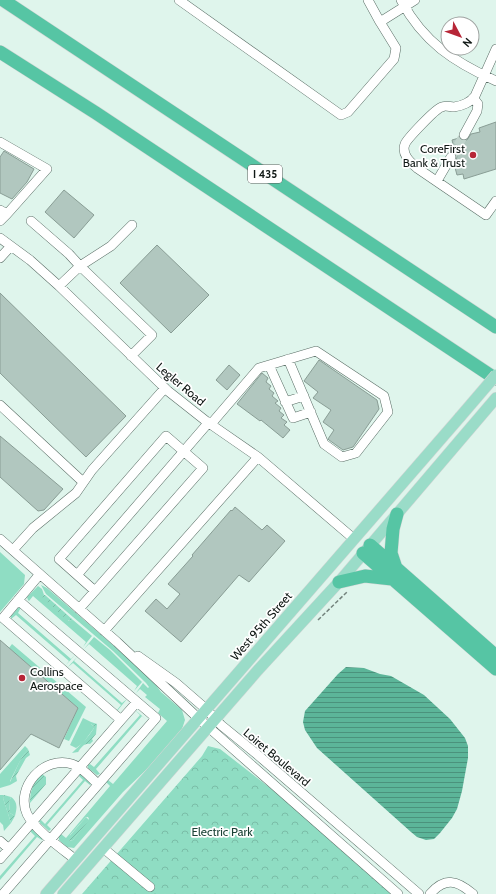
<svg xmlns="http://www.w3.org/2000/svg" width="496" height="894" viewBox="0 0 496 894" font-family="Cabin,sans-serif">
  <defs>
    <pattern id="park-crowns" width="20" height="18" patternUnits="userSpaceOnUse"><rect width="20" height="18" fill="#8fddc3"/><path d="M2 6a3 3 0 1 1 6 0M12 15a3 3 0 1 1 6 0" fill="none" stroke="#7abda7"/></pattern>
    <pattern id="garden-furrows" width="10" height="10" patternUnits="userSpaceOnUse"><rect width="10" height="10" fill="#8fddc3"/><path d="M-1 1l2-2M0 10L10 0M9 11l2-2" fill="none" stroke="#7abda7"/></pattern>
    <pattern id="water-rules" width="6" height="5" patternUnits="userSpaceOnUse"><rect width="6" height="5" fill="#5cb599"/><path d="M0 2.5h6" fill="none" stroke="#4b927c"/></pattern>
  </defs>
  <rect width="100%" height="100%" fill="#dff5ec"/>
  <path fill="#8fddc3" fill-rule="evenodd" d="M0,552l25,23 -1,9 -24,28z
    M41,585l6,3 103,89 11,15 21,18 3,10 -3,9 -33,38 -26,25 -49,56 -7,-1 -8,-7v-4l2,-2 5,4 44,-52 -4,-4 2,-2 5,4 54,-63 -9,-8 2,-4 -15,-12 2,-2 -7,-6 -4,4 7,-10 5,5 1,-1 -3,-4 -33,-32 -67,-57zM86,817h2l1,2 -16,21 -4,1 1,-6z
    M38,586l4,3 2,6h-1l26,26 4,-1 19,16 -9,11 3,-5 -53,-46 -4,5 -1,-1 -1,-3z
    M21,607l-3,6 53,46 4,-4 -9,10 3,-4 -53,-46 -5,4v-3l7,-8z
    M94,637l16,13 32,32 -8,9 3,-5 -48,-42 -5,5z
    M12,644l74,63 -17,34 -5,-2 14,-31 -69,-60z
    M77,657l-3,4 48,42 5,-4 -9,11h-1l4,-5 -48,-42 -5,4z
    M135,710l12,10 -5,-4 -46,53 4,5 -3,1 -9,-7v-3l2,-1 4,3 46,-52z
    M83,718l8,4v2l3,3v1l-11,15 -7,5 -6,-3z
    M25,746l3,3 -6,8 -12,24v4l-10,3v-14z
    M80,774l11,10 -1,1 -5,-4 -38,44 4,4 -2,2 -9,-8 -1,-2 2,-1 4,4 38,-44 -4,-4z
    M0,795h4l-1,3 8,25 -7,8 -1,-6 -3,-3z
    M11,797c7,5 6,11 4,19l-5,-3 -1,-11z
    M31,830h2l9,7v3l-5,-3 -37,43v-4l35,-40 -5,-5z"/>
  <path fill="url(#park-crowns)" d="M208,746l12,3 54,42 120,103h-312l120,-138z"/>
  <path fill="url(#garden-furrows)" d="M44,595h1l28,25 -1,1 -5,-1 -24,-22 -1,-2z
    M91,722l6,2 -1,10 -4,5 1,2 -3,3c-6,-1 -9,4 -12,8l-6,1c8,-8 16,-15 22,-25v-1l-3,-3z
    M28,749l2,6 -4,3 -10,18 1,5 -7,4v-3c6,-11 9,-23 18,-33z
    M42,774l4,3v7l-16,19c0,-12 3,-21 12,-29z
    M4,795l7,2 -2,5 1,11 5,3 -4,7 -8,-25z
    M86,817l3,3 -16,20 -5,1 -1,-2z"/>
  <path fill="url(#water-rules)" d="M346,667l18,1 16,6 11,2 33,19 26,24 15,19 3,8v12l-6,33 -5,18 -5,9 -12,15 -6,6 -8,1 -9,-3 -6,-5 -94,-84 -12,-18 -2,-8 2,-11 33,-37z"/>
  <path fill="#b1c7bf" stroke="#899d95" d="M496,122v47l-32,10 -1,-5 -6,1 -3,-11 3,-7 -1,-3 -2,-2 -4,-1 -2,-5 5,-2 -1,-4 7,-2 3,2h5l4,-6 9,-2 -1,-4z
    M4,151l30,18 -7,13 -15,17 -12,-6v-36z
    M64,190l30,25 -20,23 -29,-26z
    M157,245l52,50 -38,38 -51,-50z
    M0,293l126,123 -40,41 -86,-84z
    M319,360l58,40 2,9 -26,38 -10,3 -14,-10 -1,-1 6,-9 -11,-8 8,-12 -18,-12 5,-6 -14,-11z
    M229,365l11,10 -13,15 -11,-10z
    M262,373l6,5 -2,4 5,4 -2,3 5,4 -2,3 6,5 -3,2 6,5 -2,3 5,4 -3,3 6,4 -3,3 6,5 -7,8 -22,-18 -1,1 -23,-17z
    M0,436l63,53 -19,21 -6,1 -38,-34z
    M235,507l27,23 5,-5 18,16 -36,41 -10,-7 -58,67 -36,-31 11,-12 11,10 13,-15 -12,-10 25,-28 -1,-1 39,-45 1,1z
    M0,640l78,68 -19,40 -28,-14 -31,36z"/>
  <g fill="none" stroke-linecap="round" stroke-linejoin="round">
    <path stroke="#c0d4cc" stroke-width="9" stroke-dasharray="9 4.5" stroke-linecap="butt" d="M451,157l13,-22"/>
    <defs>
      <path id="minor" d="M179,0l162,115 7,-3 46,-53 2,-11 -16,-26 35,-22
        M368,0l12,22
        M401,0c22,42 53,62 95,81
        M496,49l-21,47c-4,6 -13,10 -21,11 -4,0 -9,-2 -12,0 -6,1 -35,32 -37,37 -4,10 5,18 12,24l69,47 10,-14
        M464,135l13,-24 1,-7 -5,-6
        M0,142l47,27 -40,45
        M437,181l14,-24
        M0,210l7,4 -7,7
        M31,221l38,33 11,12 31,-20 21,-21
        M0,238l30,22 29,26 109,105 38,30 52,36 96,82
        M0,258l11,-12
        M59,286l21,-20 72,69 -21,21
        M269,365l24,53 18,-6
        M285,402l19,-6
        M0,405l83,77
        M211,424l48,-56 57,-17 68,45 4,16 -32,41 -14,4 -18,-13 -36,-85
        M0,539l117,103 81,76 200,176
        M13,550l20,-22 43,-35 16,-23 73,-82
        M77,575l-18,-16 107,-123 37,32 -108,123 -18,-16 132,-153
        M79,609l16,-18
        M104,631l154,-174
        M138,656l38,27 30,26 15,16 38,31 160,138
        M121,720l16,-18
        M0,841l9,8
        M103,848l47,39
        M0,859l121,-139 -118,-102 37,-44
        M76,860c-14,-11 -42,-31 -49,-46 -12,-27 17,-59 45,-50 10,3 19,14 26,20
        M3,894l153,-176 -138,-118
        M430,894c15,-17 27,-14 43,0"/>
      <path id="major" d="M46,894l414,-477
        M63,894l195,-224 81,-88 157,-184"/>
      <path id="highway" d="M3,0l493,327
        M0,52l96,61 400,266
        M370,545l126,111
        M363,553l133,116
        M396,568l-5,-15 2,-24 4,-15
        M339,582l26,-6 27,3"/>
    </defs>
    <use href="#minor" stroke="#5a6e66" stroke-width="10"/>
    <use href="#major" stroke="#d4d5d5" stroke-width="12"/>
    <use href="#highway" stroke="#d4d5d5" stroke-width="14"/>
    <path stroke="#73827c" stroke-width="1.5" stroke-dasharray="4 2" stroke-linecap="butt" d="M318,620l29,-28"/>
    <use href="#minor" stroke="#fff" stroke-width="9"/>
    <use href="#major" stroke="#9adcc8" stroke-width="11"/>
    <use href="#highway" stroke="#56c5a4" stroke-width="13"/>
    <defs>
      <path id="major-bridge" d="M460,417l36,-42"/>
    </defs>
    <use href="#major-bridge" stroke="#d4d5d5" stroke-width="12" stroke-linecap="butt"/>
    <use href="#major-bridge" stroke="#9adcc8" stroke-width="11"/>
  </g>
  <g fill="#b72637" stroke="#fff" stroke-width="1.5">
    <circle cx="473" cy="155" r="4"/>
    <circle cx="22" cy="678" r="4"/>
  </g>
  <g text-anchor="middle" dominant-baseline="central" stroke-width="3.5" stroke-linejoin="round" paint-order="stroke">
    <rect fill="#fff" stroke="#585d5b" stroke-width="1" x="248" y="165" width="34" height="18" rx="3"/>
    <g font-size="11" font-weight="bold" fill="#101815">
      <text x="265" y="174">I 435</text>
    </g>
    <g font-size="12" fill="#101815" stroke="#fff" text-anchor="end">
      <text x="465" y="148">CoreFirst<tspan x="465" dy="14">Bank &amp; Trust</tspan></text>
      <text x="30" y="671" text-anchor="start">Collins<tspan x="30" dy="14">Aerospace</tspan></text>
    </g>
    <g font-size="12" fill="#101815" stroke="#fff">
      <text transform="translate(181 384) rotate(40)">Legler Road</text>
      <text transform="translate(261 626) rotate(-49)">West 95th Street</text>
      <text transform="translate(277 757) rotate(40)">Loiret Boulevard</text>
    </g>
    <g font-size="12" fill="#1a4236" stroke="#fff">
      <text x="222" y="831">Electric Park</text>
    </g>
  </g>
  <g transform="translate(460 36) rotate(131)"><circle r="19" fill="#ffffff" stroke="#9fa3a1"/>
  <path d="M0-3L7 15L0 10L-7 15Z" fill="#b72637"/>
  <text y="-6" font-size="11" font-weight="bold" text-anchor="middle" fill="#101815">N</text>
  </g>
</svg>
